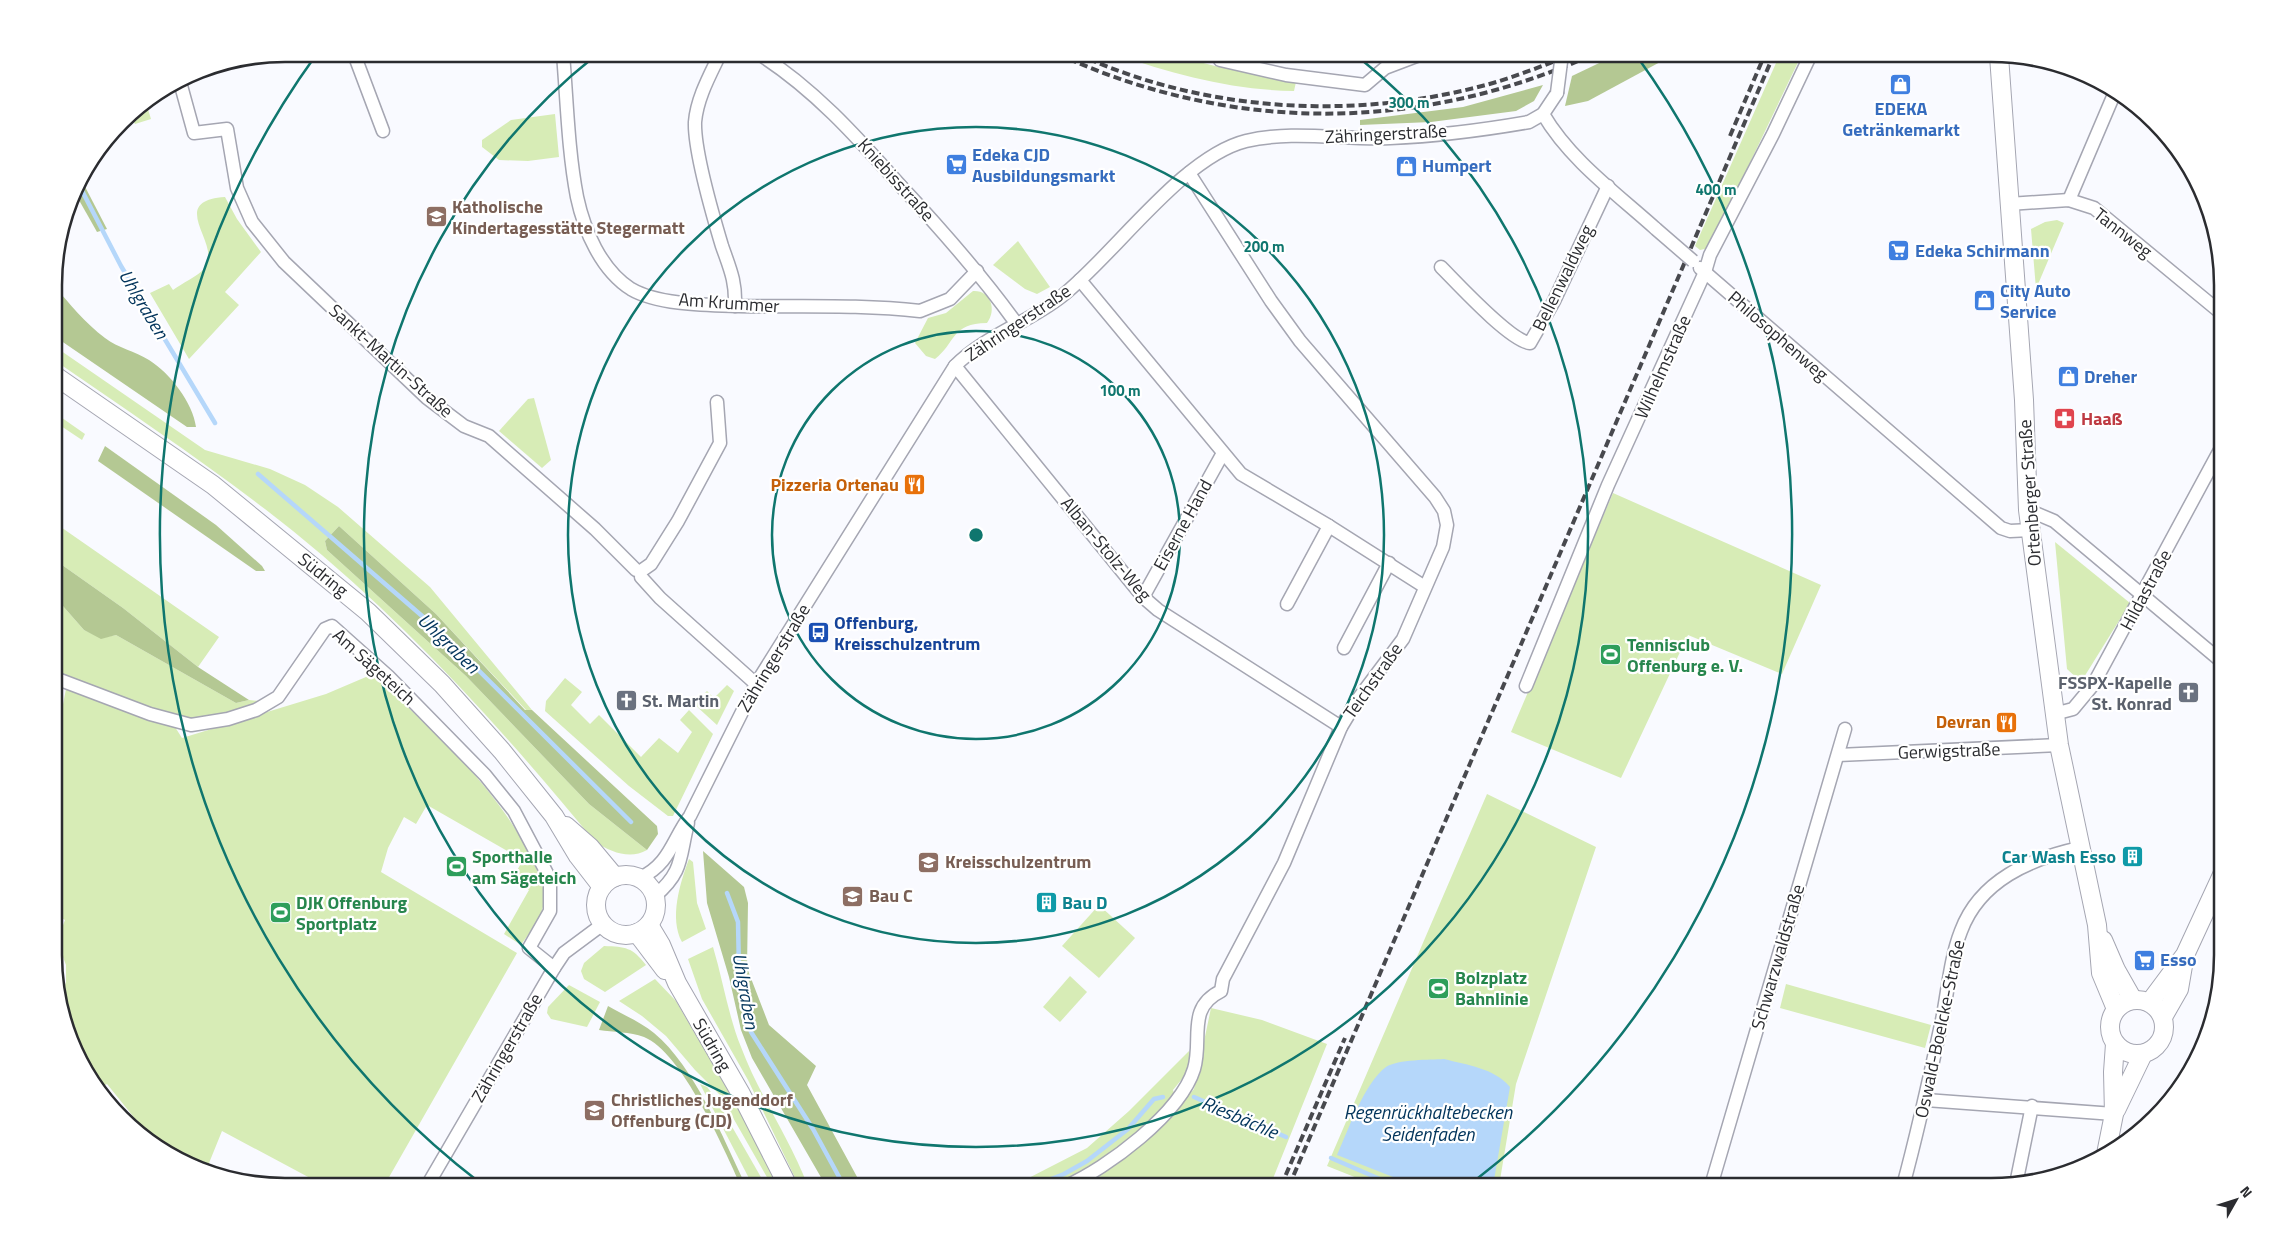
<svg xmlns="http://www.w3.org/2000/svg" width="2276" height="1240" font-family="'Titillium Web',sans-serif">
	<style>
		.green { fill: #d7ecb6 }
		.forest { fill: #b4c893 }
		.water { fill: #b5d7fa }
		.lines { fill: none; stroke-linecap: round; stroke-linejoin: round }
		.stream { stroke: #b5d7fa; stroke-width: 4.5 }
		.street-casing { stroke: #a5a6b2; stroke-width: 15 }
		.secondary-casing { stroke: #a5a6b2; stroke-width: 20 }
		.street { stroke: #fff; stroke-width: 12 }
		.secondary { stroke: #fff; stroke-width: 18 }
		.rail { stroke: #48494e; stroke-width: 4; stroke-dasharray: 8 4; stroke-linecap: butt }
		.street-bridge-casing { stroke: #a5a6b2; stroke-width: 15; stroke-linecap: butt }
		.street-bridge { stroke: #fff; stroke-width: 12 }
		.ring { fill: none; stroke: #0f766e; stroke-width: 2.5 }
		.labels { text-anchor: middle; stroke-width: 4.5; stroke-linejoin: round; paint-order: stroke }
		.shop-label { font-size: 18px; font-weight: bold; fill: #366cbe; stroke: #fff; text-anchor: start }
		.street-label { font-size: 18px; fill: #2b2c30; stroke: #fff }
		.education-label { font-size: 18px; font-weight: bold; fill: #785e54; stroke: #fff; text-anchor: start }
		.health-label { font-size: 18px; font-weight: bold; fill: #be3a42; stroke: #fff; text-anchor: start }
		.food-label { font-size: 18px; font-weight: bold; fill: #c56008; stroke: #fff; text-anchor: end }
		.transit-label { font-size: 18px; font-weight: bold; fill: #164399; stroke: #fff; text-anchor: start }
		.leisure-label { font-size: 18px; font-weight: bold; fill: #27864d; stroke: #fff; text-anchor: start }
		.worship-label { font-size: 18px; font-weight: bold; fill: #5b616d; stroke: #fff; text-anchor: end }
		.culture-label { font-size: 18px; font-weight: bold; fill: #0d838f; stroke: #fff; text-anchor: end }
		.water-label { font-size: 19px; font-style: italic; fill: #02345b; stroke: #fff }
		.rim { fill: none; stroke: #2b2c30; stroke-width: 2.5 }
		.centre { fill: #0f766e; stroke: #fff; stroke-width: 2.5 }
		.ring-label { font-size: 15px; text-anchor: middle; font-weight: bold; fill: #0f766e; stroke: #fff; stroke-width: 4.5; stroke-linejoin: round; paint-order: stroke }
	</style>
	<rect width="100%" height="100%" fill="#f9faff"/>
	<g class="green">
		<path d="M1116,54h53l46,12 81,16 -2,9c-61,-1 -120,-16 -178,-37z"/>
		<polygon points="1780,54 1802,54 1709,248 1700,250 1695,246"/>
		<polygon points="146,103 151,119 135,124 130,115"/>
		<polygon points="555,114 559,157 528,161 499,160 482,147 482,140 511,120"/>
		<path d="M225,197l12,22 24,33 -36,40 14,13 -50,54 -39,-66 19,-9 4,6c9,-7 24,-13 32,-22 18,-23 -40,-67 20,-71z"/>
		<polygon points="2057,220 2064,223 2036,289 2031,229 2045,222"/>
		<polygon points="1018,241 1050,287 1037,294 1025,289 993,265"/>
		<path d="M973,291c18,-1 24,19 14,32 -36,0 -31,20 -52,36l-9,-3 -11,-13 13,-25 18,-5z"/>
		<path d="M54,346l151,104 65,19 35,16 33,22 92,80 102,123h-6l-90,-96 -97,-88 -14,15 2,9 139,126 123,128 58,46c-17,10 -36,2 -52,-8 -92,-112 -189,-220 -302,-311 -76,-61 -158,-115 -239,-171z"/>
		<polygon points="534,398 551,460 542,468 499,431 528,399"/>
		<polygon points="55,413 85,434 82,440 55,422"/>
		<polygon points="1613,493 1821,585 1782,674 1688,635 1621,778 1511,732"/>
		<polygon points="55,523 219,637 198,667 123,608 55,560"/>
		<polygon points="2055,542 2130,603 2081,682 2067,669"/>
		<polygon points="55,597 84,630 101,638 116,635 236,703 249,700 260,701 252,708 222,716 188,719 62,678 55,671"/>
		<path d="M373,674c59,57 125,112 160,188 6,11 11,23 11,36 0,18 -13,32 -23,47l-17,-11 25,-44 -17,-11 11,-19 -96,-55 -11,19 -12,-7 -16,31 -7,24 136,81 -133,233h-59l-103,-55 -15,37 -24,-6 -38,-31 -38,-47 -9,5 -27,-46 -11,-43 6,-18v-17l-9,-24 8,-21 -9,-5 -1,-170 11,-56 109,38 7,11 144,-44z"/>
		<polygon points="565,678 582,692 571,705 590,724 599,715 641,757 659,738 678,753 692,732 680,720 689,710 713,734 673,816 668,816 629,786 545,711 546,701"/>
		<polygon points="727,685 734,691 717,725 694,704 707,691 714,698"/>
		<polygon points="1487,794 1596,847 1516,1084 1499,1186 1377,1186 1327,1166"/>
		<path d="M689,859l4,3 4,41 9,26 -24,13c-13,-24 -2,-59 7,-83z"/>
		<polygon points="1099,905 1135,938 1099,978 1062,946"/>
		<path d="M604,946c22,1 28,1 42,19l-41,27 -21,-13 -3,-8 3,-8z"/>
		<path d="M713,947c10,33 15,68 28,100 18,48 48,90 67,139h-9l-51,-106 -46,-81 -14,-40z"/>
		<polygon points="1070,976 1087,992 1060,1022 1043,1007"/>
		<polygon points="655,979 676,1001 729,1092 780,1186 772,1186 720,1095 695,1070 666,1036 642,1016 619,1001"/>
		<polygon points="1786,984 1931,1025 1925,1048 1780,1008"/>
		<polygon points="569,985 600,1002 587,1027 551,1019 547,1013 548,1007"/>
		<polygon points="1211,1008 1262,1020 1327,1044 1270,1186 1079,1186 1160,1127 1194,1089"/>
		<path d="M1189,1051c2,18 -4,25 -16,39l1,3c-23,30 -84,87 -122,93 -12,2 -26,0 -39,0l74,-38 42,-37z"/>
		<polygon points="700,1084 707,1087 715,1097 766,1186 753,1186"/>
	</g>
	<g class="forest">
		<polygon points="1618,54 1675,54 1588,101 1565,106 1572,76"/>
		<polygon points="1543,85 1534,101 1516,111 1431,122 1360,125 1360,120 1463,107"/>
		<polygon points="81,179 107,229 97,232 75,193"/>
		<path d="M54,286c16,18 31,37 51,52 13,10 30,13 44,22 21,13 44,43 47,67h-9l-133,-91z"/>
		<polygon points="105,446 216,525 262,566 265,571 256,571 98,461"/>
		<polygon points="339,526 436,614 525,710 532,710 657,826 658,834 647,850 589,804 466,676 327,550 325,541"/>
		<polygon points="55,560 123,608 198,667 249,700 236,703 116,635 101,639 84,630 55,597"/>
		<polygon points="703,851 744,887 748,903 747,968 769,1025 816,1066 807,1085 862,1186 826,1186 752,1058 741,1030 729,977 707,903"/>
		<path d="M608,1006c15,9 33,16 46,27 41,34 69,105 92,153h-5c-17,-37 -59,-134 -97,-149 -14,-5 -31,-5 -45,-7z"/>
	</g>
	<path class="water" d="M1444,1059c23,6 50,9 66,28l-17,99h-77l-79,-31c11,-24 27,-72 49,-88 12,-8 44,-7 58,-8z"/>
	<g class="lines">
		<g class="stream">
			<polyline points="78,183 121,266 215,423"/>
			<polyline points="258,474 436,628 631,822"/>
			<polyline points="727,893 738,922 739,970 751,1032 813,1129 844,1186"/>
			<polyline points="1194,1097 1286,1137"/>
			<polyline points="1331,1158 1396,1186"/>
			<polyline points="1033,1186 1064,1174 1087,1161 1128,1129 1154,1099 1163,1097"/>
			<polyline points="1403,1186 1404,1182"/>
		</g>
		<defs>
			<g id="street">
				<polyline points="354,54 383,131"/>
				<path d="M563,54c4,47 5,96 14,143 7,33 24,73 54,92 27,16 77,16 108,17 60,1 121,-2 181,5l30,-12 27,-28"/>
				<path d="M720,54c-10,21 -23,44 -25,68 -1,30 18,94 27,124 8,23 14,35 13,60"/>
				<path d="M759,54c54,34 97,82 139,129 42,45 82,90 118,140"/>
				<polyline points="1220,60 1286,75 1365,85 1385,68 1422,54"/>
				<polyline points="180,82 194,133 227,129 237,188 252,222 284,262 427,398 464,426 489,436 595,529 636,570"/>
				<path d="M1543,114c27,46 73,79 113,115"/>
				<polyline points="2069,200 2115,92"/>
				<polyline points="2009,204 2069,200 2094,208 2220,312"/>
				<path d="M1441,267c16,16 69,74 89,76l24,-42 54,-115"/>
				<polyline points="1700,268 2001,528 2010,531 2031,530"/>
				<polyline points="1080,280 1241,474 1329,526 1425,587"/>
				<polyline points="955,366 1143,597 1158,610 1341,727"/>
				<polyline points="2028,510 2054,521 2221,661"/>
				<polyline points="641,571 651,564 678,521 720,443 717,402"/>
				<polyline points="641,577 660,598 756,684"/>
				<polyline points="1143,597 1223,453"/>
				<polyline points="1287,604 1329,526"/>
				<polyline points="1344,648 1389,563"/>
				<polyline points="55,678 150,714 191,725 228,719 256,710 278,697 325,629 332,626 388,676 485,775 514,811 550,879 550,911 529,948 554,968"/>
				<polyline points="1526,686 1608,485 1705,272 1710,255 1773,134 1811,54"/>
				<polyline points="2054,714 2073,709 2093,685 2221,448"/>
				<polyline points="1838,755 2059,745"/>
				<path d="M640,878c30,-14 32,-38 50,-62l66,-132 199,-318c31,-31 73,-43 107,-70 53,-42 120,-139 184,-155 46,-11 97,-1 144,-3 45,-2 93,-8 139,-16l14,-8 14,-21"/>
				<path d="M655,896c29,-25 24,-38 33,-73"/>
				<polyline points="2208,901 2222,913"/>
				<polyline points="1926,1100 2114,1114"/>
				<polyline points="2016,1184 2032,1106"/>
				<polyline points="427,1186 554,968 564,953 603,924"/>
				<path d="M1066,1186c41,-18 114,-72 128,-117 9,-30 -8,-61 27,-78l2,-12 61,-116 57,-136 17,-28 45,-60 40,-92 4,-22 -3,-14 -9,-14 -135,-156 -29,-40 -82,-128"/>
				<polyline points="1711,1186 1845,729"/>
				<path d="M1903,1186c15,-55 27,-110 39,-166 6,-29 8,-61 19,-89 19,-51 69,-72 118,-83"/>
			</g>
			<g id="secondary">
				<polyline points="1999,56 2024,400 2028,510 2059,745 2097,925 2101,973 2116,1009"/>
				<polyline points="54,375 213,485 368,612 442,684 502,751 554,816 578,856 602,887"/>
				<polyline points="566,826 590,847 615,877"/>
				<circle cx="626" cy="905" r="30"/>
				<polyline points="649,925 661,945 677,983 741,1094 788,1186"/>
				<polyline points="637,933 665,970"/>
				<polyline points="2103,940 2116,970 2133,1000"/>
				<circle cx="2137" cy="1027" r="27"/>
				<polyline points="2150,1002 2185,955 2222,875"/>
				<polyline points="2163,1017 2179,989 2184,960"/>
				<polyline points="2116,1110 2143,1054"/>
				<polyline points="2106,1154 2114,1114 2113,1072 2115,1044"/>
			</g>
		</defs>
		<use href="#street" class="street-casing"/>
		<use href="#secondary" class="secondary-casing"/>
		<use href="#street" class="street"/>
		<use href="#secondary" class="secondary"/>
		<g class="rail">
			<path d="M1058,54c174,80 362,79 536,0"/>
			<path d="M1078,54c127,59 280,67 415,29 27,-8 54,-19 81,-29"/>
			<polyline points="1730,136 1765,54"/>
			<polyline points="1281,1186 1345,1038"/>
			<polyline points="1289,1186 1774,54"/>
		</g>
		<defs>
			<g id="street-bridge">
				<polyline points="1557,93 1562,54"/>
				<polyline points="1656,229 1693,261"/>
			</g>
		</defs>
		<use href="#street-bridge" class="street-bridge-casing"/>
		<use href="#street-bridge" class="street-bridge"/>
	</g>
	<g class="ring">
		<circle cx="976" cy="535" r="204"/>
		<circle cx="976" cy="535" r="408"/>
		<path d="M1357 56A612 612 0 1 1 595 56"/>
		<path d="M479 1182A816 816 0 0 1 316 55M1636 55A816 816 0 0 1 1473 1182"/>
	</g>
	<defs>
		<symbol id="shop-square" viewBox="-11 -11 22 22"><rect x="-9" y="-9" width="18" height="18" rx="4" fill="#3f7fe0" stroke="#fff"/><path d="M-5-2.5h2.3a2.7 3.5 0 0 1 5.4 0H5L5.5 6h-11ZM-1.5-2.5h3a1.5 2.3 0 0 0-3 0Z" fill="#fff"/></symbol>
		<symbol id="supermarket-square" viewBox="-11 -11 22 22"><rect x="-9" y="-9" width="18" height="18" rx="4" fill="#3f7fe0" stroke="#fff"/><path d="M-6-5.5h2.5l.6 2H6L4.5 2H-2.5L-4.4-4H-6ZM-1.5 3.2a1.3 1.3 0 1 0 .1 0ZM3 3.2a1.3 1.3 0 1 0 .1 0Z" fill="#fff"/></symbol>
		<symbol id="school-square" viewBox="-11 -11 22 22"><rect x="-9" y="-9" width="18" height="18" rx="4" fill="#8d6e63" stroke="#fff"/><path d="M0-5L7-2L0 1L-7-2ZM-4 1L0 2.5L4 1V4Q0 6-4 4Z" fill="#fff"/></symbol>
		<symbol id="pharmacy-square" viewBox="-11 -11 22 22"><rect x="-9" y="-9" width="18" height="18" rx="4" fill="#e0444e" stroke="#fff"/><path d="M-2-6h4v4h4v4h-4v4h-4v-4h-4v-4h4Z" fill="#fff"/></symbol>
		<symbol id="restaurant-square" viewBox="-11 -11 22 22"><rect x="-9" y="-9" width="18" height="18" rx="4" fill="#e8710a" stroke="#fff"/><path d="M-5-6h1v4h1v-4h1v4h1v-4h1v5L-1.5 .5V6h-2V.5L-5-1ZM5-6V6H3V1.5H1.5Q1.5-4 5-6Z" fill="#fff"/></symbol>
		<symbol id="bus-square" viewBox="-11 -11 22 22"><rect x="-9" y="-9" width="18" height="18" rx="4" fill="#1a4fb4" stroke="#fff"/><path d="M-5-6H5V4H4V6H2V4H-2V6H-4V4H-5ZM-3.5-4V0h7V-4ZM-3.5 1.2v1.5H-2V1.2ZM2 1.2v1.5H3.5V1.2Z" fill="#fff"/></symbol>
		<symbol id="stadium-square" viewBox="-11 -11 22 22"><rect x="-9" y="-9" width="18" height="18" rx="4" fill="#2e9e5b" stroke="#fff"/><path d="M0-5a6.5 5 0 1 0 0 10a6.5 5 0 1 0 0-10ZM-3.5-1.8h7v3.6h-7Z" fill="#fff"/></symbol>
		<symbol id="church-square" viewBox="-11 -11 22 22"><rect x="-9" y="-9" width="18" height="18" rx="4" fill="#6b7280" stroke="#fff"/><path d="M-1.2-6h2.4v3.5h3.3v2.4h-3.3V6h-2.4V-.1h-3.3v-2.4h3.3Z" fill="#fff"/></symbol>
		<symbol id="building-square" viewBox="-11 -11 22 22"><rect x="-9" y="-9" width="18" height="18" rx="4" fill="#0f9aa8" stroke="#fff"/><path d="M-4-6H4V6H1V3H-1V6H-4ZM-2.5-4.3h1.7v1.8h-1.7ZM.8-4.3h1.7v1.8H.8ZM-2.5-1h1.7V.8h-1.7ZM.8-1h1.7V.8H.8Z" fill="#fff"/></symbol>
		<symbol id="university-square" viewBox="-11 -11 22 22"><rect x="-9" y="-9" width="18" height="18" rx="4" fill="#8d6e63" stroke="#fff"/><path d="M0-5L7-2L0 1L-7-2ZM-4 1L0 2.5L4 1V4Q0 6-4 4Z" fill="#fff"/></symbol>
	</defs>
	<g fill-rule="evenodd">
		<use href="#shop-square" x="1888" y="72" width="25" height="25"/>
		<use href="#supermarket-square" x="944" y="152" width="25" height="25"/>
		<use href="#shop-square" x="1394" y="154" width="25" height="25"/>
		<use href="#school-square" x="424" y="204" width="25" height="25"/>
		<use href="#supermarket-square" x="1886" y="238" width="25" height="25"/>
		<use href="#shop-square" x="1972" y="288" width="25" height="25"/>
		<use href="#shop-square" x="2056" y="364" width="25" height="25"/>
		<use href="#pharmacy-square" x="2052" y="406" width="25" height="25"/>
		<use href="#restaurant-square" x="902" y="472" width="25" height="25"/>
		<use href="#bus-square" x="806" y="620" width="25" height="25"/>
		<use href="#stadium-square" x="1598" y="642" width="25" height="25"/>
		<use href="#church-square" x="2176" y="680" width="25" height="25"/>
		<use href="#church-square" x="614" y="688" width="25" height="25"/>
		<use href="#restaurant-square" x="1994" y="710" width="25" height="25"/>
		<use href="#building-square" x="2120" y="844" width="25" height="25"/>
		<use href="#school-square" x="916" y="850" width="25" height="25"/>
		<use href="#stadium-square" x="444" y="854" width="25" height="25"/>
		<use href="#school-square" x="840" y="884" width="25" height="25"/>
		<use href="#building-square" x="1034" y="890" width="25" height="25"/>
		<use href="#stadium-square" x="268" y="900" width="25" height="25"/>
		<use href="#supermarket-square" x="2132" y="948" width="25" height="25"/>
		<use href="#stadium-square" x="1426" y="976" width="25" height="25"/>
		<use href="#university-square" x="582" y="1098" width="25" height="25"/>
	</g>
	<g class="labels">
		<g class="shop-label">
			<text x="1901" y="115" text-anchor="middle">EDEKA<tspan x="1901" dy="21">Getränkemarkt</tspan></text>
			<text x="972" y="161">Edeka CJD<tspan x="972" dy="21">Ausbildungsmarkt</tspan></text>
			<text x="1422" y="172">Humpert</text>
			<text x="1915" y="257">Edeka Schirmann</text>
			<text x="2000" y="297">City Auto<tspan x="2000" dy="21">Service</tspan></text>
			<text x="2084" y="383">Dreher</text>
			<text x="2160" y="966">Esso</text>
		</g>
		<g class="street-label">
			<text transform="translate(1386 134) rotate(-3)" y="6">Zähringerstraße</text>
			<text transform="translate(896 180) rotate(48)" y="6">Kniebisstraße</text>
			<text transform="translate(2123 233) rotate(38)" y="6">Tannweg</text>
			<text transform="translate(1563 278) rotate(-64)" y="6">Bellenwaldweg</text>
			<text transform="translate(729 303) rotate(4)" y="6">Am Krummer</text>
			<text transform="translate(1018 323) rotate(-34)" y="6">Zähringerstraße</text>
			<text transform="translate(1778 336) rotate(41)" y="6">Philosophenweg</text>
			<text transform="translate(391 361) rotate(42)" y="6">Sankt-Martin-Straße</text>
			<text transform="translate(1663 367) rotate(-66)" y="6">Wilhelmstraße</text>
			<text transform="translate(2030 493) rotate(-94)" y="6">Ortenberger Straße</text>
			<text transform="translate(1183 525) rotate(-61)" y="6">Eiserne Hand</text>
			<text transform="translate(1106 549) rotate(50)" y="6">Alban-Stolz-Weg</text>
			<text transform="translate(323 575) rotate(39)" y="6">Südring</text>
			<text transform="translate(2146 590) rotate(-62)" y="6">Hildastraße</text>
			<text transform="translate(774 658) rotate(-59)" y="6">Zähringerstraße</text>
			<text transform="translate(374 667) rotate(42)" y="6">Am Sägeteich</text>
			<text transform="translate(1373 681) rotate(-55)" y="6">Teichstraße</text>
			<text transform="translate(1949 751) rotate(-2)" y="6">Gerwigstraße</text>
			<text transform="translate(1778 957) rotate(-74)" y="6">Schwarzwaldstraße</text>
			<text transform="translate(1940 1029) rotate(-78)" y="6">Oswald-Boelcke-Straße</text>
			<text transform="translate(712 1045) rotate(60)" y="6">Südring</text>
			<text transform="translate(507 1048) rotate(-60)" y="6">Zähringerstraße</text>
		</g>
		<g class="education-label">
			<text x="452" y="213">Katholische<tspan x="452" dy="21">Kindertagesstätte Stegermatt</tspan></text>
			<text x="945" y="868">Kreisschulzentrum</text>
			<text x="869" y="902">Bau C</text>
			<text x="611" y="1106">Christliches Jugenddorf<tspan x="611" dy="21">Offenburg (CJD)</tspan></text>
		</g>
		<g class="health-label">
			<text x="2081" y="425">Haaß</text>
		</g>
		<g class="food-label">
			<text x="899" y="491">Pizzeria Ortenau</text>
			<text x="1991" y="728">Devran</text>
		</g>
		<g class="transit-label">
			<text x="834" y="629">Offenburg,<tspan x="834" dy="21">Kreisschulzentrum</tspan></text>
		</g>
		<g class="leisure-label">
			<text x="1627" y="651">Tennisclub<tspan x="1627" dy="21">Offenburg e. V.</tspan></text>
			<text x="472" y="863">Sporthalle<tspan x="472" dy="21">am Sägeteich</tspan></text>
			<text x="296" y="909">DJK Offenburg<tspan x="296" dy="21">Sportplatz</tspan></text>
			<text x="1455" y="984">Bolzplatz<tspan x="1455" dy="21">Bahnlinie</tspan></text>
		</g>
		<g class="worship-label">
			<text x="2172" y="689">FSSPX-Kapelle<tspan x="2172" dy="21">St. Konrad</tspan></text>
			<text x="642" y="707" text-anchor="start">St. Martin</text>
		</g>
		<g class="culture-label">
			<text x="2116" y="863">Car Wash Esso</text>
			<text x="1062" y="909" text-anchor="start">Bau D</text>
		</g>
		<g class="water-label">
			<text transform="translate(144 304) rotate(59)" y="7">Uhlgraben</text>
			<text transform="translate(449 643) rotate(44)" y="7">Uhlgraben</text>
			<text transform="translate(746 991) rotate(80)" y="7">Uhlgraben</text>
			<text x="1428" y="1119">Regenrückhaltebecken<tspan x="1428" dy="22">Seidenfaden</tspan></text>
			<text transform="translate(1240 1117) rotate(23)" y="7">Riesbächle</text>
		</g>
	</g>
	<path d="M0 0H2276V1240H0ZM285 62H1991A223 223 0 0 1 2214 285V955A223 223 0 0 1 1991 1178H285A223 223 0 0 1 62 955V285A223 223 0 0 1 285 62Z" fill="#fff" fill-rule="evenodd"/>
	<path class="rim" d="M285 62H1991A223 223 0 0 1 2214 285V955A223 223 0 0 1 1991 1178H285A223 223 0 0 1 62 955V285A223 223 0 0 1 285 62Z"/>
	<circle cx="976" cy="535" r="8" class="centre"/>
	<g class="ring-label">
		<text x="1409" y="108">300 m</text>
		<text x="1716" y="195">400 m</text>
		<text x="1264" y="252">200 m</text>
		<text x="1120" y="396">100 m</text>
	</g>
	<g transform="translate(2236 1200) rotate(51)" stroke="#ffffff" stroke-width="4" paint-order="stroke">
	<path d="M0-4L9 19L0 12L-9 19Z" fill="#2b2c30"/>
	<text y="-8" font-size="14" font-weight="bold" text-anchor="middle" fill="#2b2c30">N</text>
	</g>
</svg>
